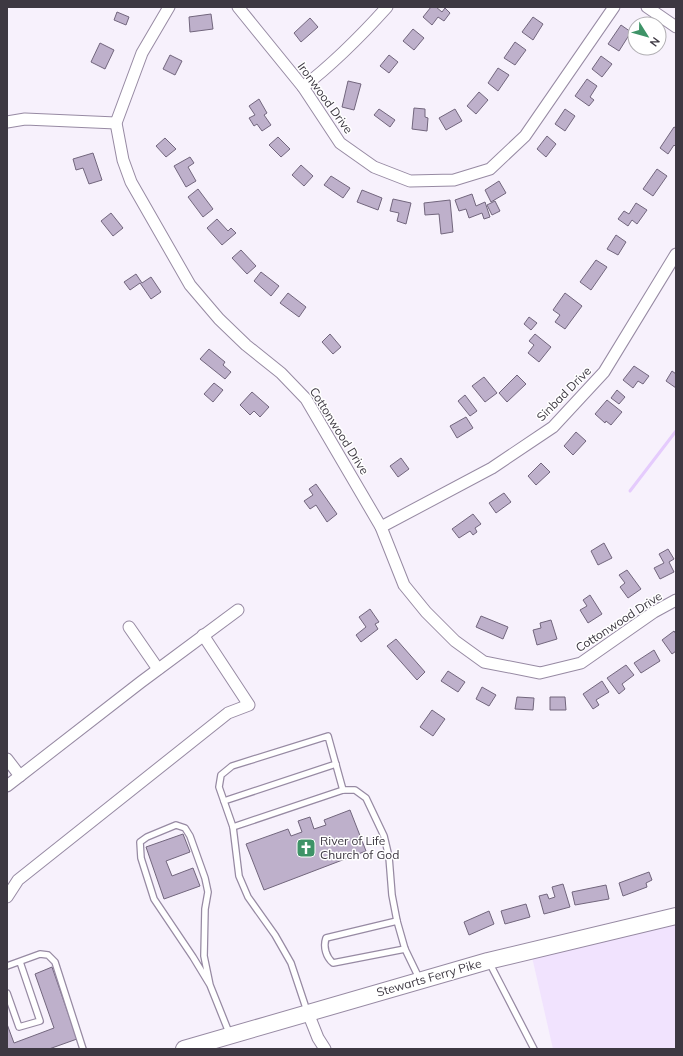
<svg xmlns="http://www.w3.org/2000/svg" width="683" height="1056" font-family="Mulish,sans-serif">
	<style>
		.built { fill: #f1e3fe }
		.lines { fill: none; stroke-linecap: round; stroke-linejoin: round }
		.stream { stroke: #e5cbfd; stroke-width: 3 }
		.building { fill: #beb0cb; stroke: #72667d }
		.lane-casing { stroke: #978aa3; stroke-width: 8 }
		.street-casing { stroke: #978aa3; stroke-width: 13 }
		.secondary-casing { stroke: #978aa3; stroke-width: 18 }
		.lane { stroke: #fff; stroke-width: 5.5 }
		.street { stroke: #fff; stroke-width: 11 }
		.secondary { stroke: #fff; stroke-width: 16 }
		.labels { text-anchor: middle; stroke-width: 3; stroke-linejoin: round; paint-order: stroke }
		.street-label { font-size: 12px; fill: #3d3842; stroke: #fff }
		.poi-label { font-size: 12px; fill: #3d3842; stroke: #fff; text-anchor: start }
	</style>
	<rect width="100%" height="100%" fill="#f7f1fc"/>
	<polygon class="built" points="676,925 676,1049 553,1049 532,957"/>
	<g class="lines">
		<polyline class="stream" points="630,491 676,431"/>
	</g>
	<g class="building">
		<polygon points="431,7 436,7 442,12 445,8 450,13 444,21 438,17 432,25 423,17"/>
		<polygon points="117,12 129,17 126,25 114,20"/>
		<polygon points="211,14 213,29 190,32 189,17"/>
		<polygon points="533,17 543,24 533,40 522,32"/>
		<polygon points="310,18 318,27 301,42 294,33"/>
		<polygon points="621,25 631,32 619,51 608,44"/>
		<polygon points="413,29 424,38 414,50 403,41"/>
		<polygon points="515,42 526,50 515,65 504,58"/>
		<polygon points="100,43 114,50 105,69 91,62"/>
		<polygon points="170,55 182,61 175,75 163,69"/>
		<polygon points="389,55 398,62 389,73 380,66"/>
		<polygon points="601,56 612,64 602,77 592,69"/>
		<polygon points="498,68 509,75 498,91 488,83"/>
		<polygon points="587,79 597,86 590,97 594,100 589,106 575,96"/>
		<polygon points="348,81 361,84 354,110 342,107"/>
		<polygon points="479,92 488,100 476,114 467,106"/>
		<polygon points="259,99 267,113 264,115 271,125 262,131 257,124 254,126 249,118 255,115 249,106"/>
		<polygon points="414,108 425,109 425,117 428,118 427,131 412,129"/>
		<polygon points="379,109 395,120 390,127 374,115"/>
		<polygon points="455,109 462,121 446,130 439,118"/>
		<polygon points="565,109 575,116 565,131 555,124"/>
		<polygon points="674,127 676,128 676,147 674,145 668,154 660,148"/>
		<polygon points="547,136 556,144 546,157 537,149"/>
		<polygon points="278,137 290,149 281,157 269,145"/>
		<polygon points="165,138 176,149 166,157 156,146"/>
		<polygon points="93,153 102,180 89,184 83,168 76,170 73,159"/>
		<polygon points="190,157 194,163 188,167 196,181 186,187 174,166"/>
		<polygon points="301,165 313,176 304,186 292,175"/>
		<polygon points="657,169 667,176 653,196 643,189"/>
		<polygon points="331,176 350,188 343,198 324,185"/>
		<polygon points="499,181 506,193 491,202 485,190"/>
		<polygon points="198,189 213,209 203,217 188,197"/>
		<polygon points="362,190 382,198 378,210 357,202"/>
		<polygon points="472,194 476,206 485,202 490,217 484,219 482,213 469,218 466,209 459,211 455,200"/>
		<polygon points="393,199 411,203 406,224 397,221 399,213 390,211"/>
		<polygon points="450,200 453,232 441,234 439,214 425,215 424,203"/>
		<polygon points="495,201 500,211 492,215 487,205"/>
		<polygon points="636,203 647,210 637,224 632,220 628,226 618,219 624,211 629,214"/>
		<polygon points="111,213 123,228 113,236 101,221"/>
		<polygon points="217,219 228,231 231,228 236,233 222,245 207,228"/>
		<polygon points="616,235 626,242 618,255 607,249"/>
		<polygon points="241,250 256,266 247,274 232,258"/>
		<polygon points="596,260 607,267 591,290 580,282"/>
		<polygon points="261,272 279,286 271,296 254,281"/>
		<polygon points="136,274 142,283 151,277 161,292 151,299 140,283 130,290 124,282"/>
		<polygon points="288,293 306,307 299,317 280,303"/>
		<polygon points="565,293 582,306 565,329 555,322 560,315 553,310"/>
		<polygon points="529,317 537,323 531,330 524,324"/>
		<polygon points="330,334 341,347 333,354 322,342"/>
		<polygon points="535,334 551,347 539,362 528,353 534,345 529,341"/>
		<polygon points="209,349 225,362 223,365 231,372 225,379 200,359"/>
		<polygon points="634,366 649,376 643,384 638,381 633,388 623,380"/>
		<polygon points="672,371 676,374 676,388 666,381"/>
		<polygon points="517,375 526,384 507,402 499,393"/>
		<polygon points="484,377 497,393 485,402 472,386"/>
		<polygon points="214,383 223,390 213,402 204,394"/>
		<polygon points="617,390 625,397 619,404 611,398"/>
		<polygon points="252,392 269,407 260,417 254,411 250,415 240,405"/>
		<polygon points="465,395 477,411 470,416 458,401"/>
		<polygon points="607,400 622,412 611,425 606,421 605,423 595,414"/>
		<polygon points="466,417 473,428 457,438 450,426"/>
		<polygon points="576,432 586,441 573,455 564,446"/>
		<polygon points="401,458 409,469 398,477 390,466"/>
		<polygon points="541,463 550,472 536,485 528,476"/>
		<polygon points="316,484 337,514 327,522 316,505 310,509 304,501 313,495 309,489"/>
		<polygon points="504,493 511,502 496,513 489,503"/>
		<polygon points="473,514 481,524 475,528 477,532 473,535 470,531 459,538 452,529"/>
		<polygon points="604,543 612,558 598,565 591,551"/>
		<polygon points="668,549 674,559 669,562 674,572 660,579 654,568 664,563 659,554"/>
		<polygon points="627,570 641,589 628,598 620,587 625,583 619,575"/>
		<polygon points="590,595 602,614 588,623 580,610 587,606 583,600"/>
		<polygon points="370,609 379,622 375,624 378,629 361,642 356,635 366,627 359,617"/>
		<polygon points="481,616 508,627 503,639 476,627"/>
		<polygon points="551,620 557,639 537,645 533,630 541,628 540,623"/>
		<polygon points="674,631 676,634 676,651 672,654 662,640"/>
		<polygon points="396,639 425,672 417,680 387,646"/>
		<polygon points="654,650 660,661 641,673 634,663"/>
		<polygon points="626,665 634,675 622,684 625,689 619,694 607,678"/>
		<polygon points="448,671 465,682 458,692 441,681"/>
		<polygon points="602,681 609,692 596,700 599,705 593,709 583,694"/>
		<polygon points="482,687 496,695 489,706 476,699"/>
		<polygon points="517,697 534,698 533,710 515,709"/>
		<polygon points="550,697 565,697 566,710 550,710"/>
		<polygon points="432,710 445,719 433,736 420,727"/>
		<polygon points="350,810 366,851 264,890 246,844 288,829 291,836 302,832 298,821 310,817 314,829 326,825 324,820"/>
		<polygon points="183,834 190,852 166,861 172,876 193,868 200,886 164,899 146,847"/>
		<polygon points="649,872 652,880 646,883 647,887 623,896 619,883"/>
		<polygon points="563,884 570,907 544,914 539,896 547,894 549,899 555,897 552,887"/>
		<polygon points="606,885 609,899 575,905 572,892"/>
		<polygon points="526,904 530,917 505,924 501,911"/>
		<polygon points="489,911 494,924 469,935 464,922"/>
		<polygon points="52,967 77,1039 49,1049 7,1049 7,1024 14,1043 54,1028 35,974"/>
	</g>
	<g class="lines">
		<defs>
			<g id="lane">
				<polyline points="224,801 336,764"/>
				<polyline points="233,827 343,790 355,790 366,798 384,836 389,857 392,895 397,921 405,949 419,978"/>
				<path d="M397,921l-71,17c-3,9 0,19 7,25l72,-14"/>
				<polyline points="489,962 534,1049"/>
				<polyline points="7,966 40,954 48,955 55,962 83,1049"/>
				<polyline points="210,985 193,957 154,899 141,858 140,842 147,837 176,825 185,828 190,836 205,878 208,892 205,909 204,956 210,985 230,1035"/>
				<polyline points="7,993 19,1027 40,1021 20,962"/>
				<polyline points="307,1011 291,963 275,935 248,897 239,876 233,827 219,787 221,775 232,766 328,736 343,790"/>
			</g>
			<g id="street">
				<polyline points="169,7 142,53 116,123 123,160 131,182 190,285 219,319 246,345 281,373 306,399 381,527 404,585 426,612 455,641 484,662 540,673 581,663 654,612 676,600"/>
				<polyline points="238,7 303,87 340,143 374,167 410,181 454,180 490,169 525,136 614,7"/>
				<polyline points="647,7 676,27"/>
				<path d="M303,87c31,-24 57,-50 84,-80"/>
				<polyline points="7,122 25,119 116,123"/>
				<polyline points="381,527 492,468 553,427 604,372 676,254"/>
				<polyline points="129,627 158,669"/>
				<polyline points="7,759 20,776"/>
				<polyline points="7,786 141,682 238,610"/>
				<polyline points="7,897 18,880 228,713 249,705 203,635"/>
				<polyline points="308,1013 318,1038 325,1049"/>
			</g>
			<polyline id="secondary" points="184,1049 488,961 676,916"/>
		</defs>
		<use href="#lane" class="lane-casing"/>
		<use href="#street" class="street-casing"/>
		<use href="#secondary" class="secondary-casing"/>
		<use href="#lane" class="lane"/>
		<use href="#street" class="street"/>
		<use href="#secondary" class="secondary"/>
	</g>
	<defs>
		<symbol id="church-square" viewBox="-11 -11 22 22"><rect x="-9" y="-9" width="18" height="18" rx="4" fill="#3e9367" stroke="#fff"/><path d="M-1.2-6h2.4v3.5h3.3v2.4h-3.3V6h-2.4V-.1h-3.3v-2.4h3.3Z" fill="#fff"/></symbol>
	</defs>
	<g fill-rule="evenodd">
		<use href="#church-square" x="295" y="837" width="22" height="22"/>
	</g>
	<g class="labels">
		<g class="street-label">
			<text transform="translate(325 98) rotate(54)" y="4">Ironwood Drive</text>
			<text transform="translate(564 394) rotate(-45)" y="4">Sinbad Drive</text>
			<text transform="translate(339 431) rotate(58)" y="4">Cottonwood Drive</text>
			<text transform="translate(619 622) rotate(-33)" y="4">Cottonwood Drive</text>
			<text transform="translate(429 978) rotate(-16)" y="4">Stewarts Ferry Pike</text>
		</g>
		<g class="poi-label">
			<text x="320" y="845">River of Life<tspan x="320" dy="14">Church of God</tspan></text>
		</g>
	</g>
	<rect width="683" height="1056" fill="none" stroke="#3d3842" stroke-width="16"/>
	<g transform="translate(647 36) rotate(127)"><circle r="19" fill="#ffffff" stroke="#b1afb3"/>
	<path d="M0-3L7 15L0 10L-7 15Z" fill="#3e9367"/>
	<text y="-6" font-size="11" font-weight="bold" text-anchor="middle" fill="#3d3842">N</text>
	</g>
</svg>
